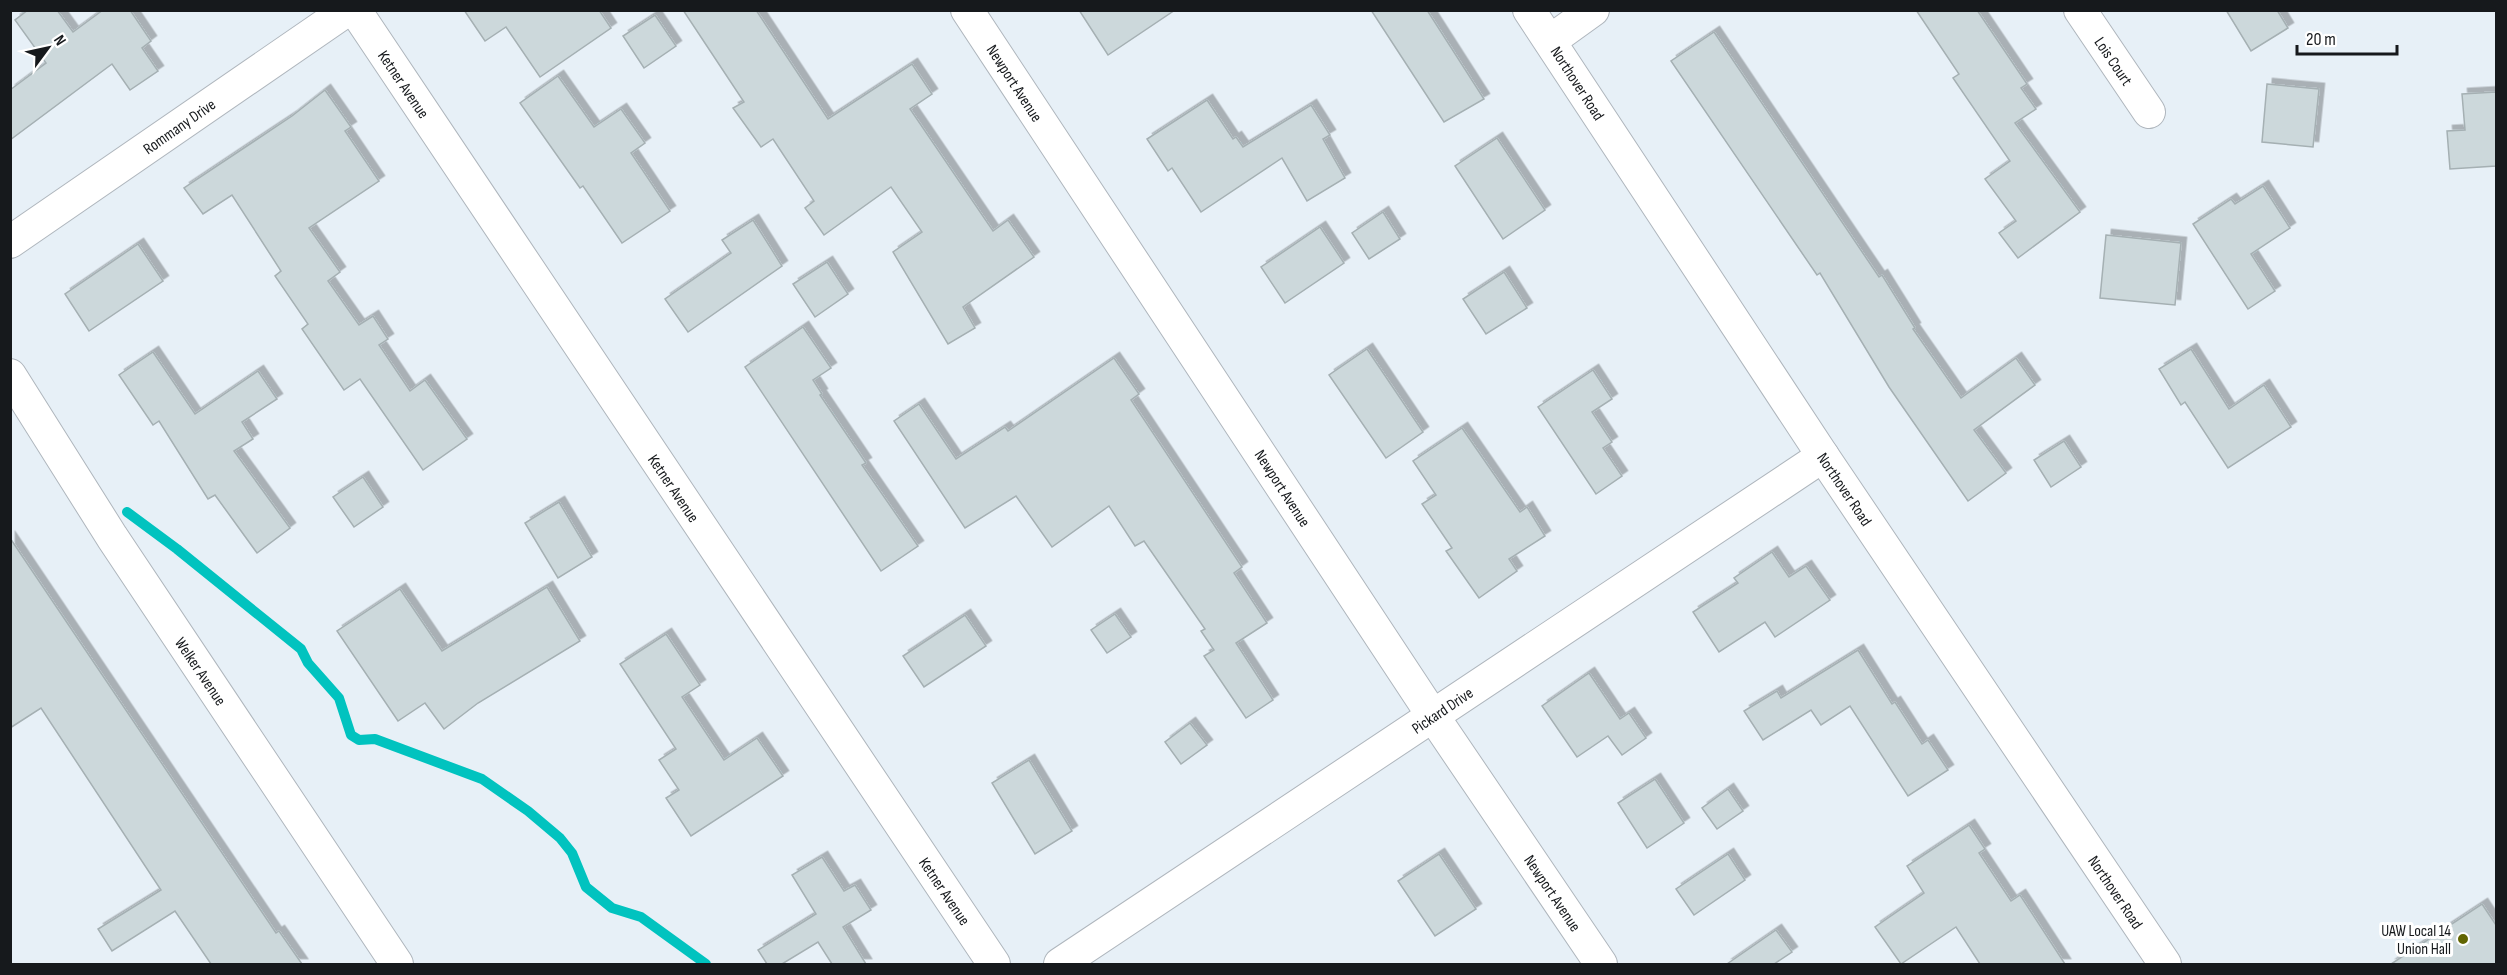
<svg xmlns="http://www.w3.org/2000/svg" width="2507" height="975" font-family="'Sofia Sans Condensed',sans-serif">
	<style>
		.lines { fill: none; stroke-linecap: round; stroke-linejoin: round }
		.stream { stroke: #01c3bf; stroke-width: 10 }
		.building { fill: #ccd8db; stroke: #a5b0b3; stroke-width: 1.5; filter: url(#shadow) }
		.minor-casing { stroke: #afb6bd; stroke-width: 34 }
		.minor { stroke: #fff; stroke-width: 32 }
		.poi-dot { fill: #616501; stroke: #fff; stroke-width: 2 }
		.labels { text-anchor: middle; stroke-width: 6; stroke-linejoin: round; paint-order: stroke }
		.street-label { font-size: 16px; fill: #16191c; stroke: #fff }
		.poi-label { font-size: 16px; fill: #16191c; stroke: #fff; text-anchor: end }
	</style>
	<defs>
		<filter id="shadow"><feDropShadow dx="5.5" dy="-5.5" stdDeviation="0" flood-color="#0004"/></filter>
	</defs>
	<rect width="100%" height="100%" fill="#e7f0f7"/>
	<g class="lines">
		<polyline class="stream" points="127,512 177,549 301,649 308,663 339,698 351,735 359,740 375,739 482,779 528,811 560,838 572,853 586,887 612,908 641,917 706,964"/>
	</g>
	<g class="building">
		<polygon points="28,10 57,10 73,32 103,10 130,10 151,41 142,48 158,71 130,90 112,64 10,140 10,90 46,63 15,20"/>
		<polygon points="464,10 599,10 611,28 540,77 506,27 485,41"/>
		<polygon points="683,10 756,10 828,119 912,64 932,94 910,109 993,231 1008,220 1034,257 963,307 975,328 948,344 893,252 922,232 891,187 824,235 805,208 814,201 773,139 761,147 733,108 744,102"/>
		<polygon points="1079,10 1175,10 1108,55"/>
		<polygon points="1371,10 1427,10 1484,99 1444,122"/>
		<polygon points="1916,10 1977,10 2027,84 2021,88 2036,109 2015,123 2080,212 2018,258 1999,233 2016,221 1985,179 2010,161 1953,78 1959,74"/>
		<polygon points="2226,10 2277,10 2288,28 2251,51"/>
		<polygon points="655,15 676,46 644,68 623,36"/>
		<polygon points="1714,32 1879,277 1882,275 1915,328 1913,329 1961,398 2016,358 2035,385 1974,430 2006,473 1968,501 1889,387 1820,273 1817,275 1671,61"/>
		<polygon points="558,76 594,127 621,109 645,143 631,153 670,211 622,243 583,186 580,188 520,103"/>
		<polygon points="2267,84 2319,89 2313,147 2262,142"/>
		<polygon points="325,90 351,127 345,131 379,181 309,228 340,272 328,281 359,325 373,316 388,339 379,345 410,391 425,380 467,439 423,470 360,379 344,390 302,329 308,324 275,276 281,271 232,195 203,214 184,188 292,116"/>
		<polygon points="2496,92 2496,166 2450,169 2447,131 2465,130 2462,94"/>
		<polygon points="1207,100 1233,139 1236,137 1243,147 1311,105 1330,135 1323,139 1345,178 1307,201 1282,158 1201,212 1172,168 1168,171 1147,139"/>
		<polygon points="1497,138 1545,210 1503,239 1455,166"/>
		<polygon points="2263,186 2290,228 2251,254 2275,291 2248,309 2193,224 2231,199 2235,204"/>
		<polygon points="1383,212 1400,239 1369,259 1352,233"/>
		<polygon points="753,220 782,266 688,332 665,299 731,253 722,240"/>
		<polygon points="1320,227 1344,263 1285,303 1261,267"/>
		<polygon points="2106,235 2181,243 2175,305 2100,298"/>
		<polygon points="138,244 163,281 89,331 65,294"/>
		<polygon points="827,262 848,294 815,317 793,284"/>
		<polygon points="1504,272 1527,308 1486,334 1463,299"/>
		<polygon points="803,327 831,368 813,380 822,394 820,395 866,463 862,465 918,546 881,571 745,367"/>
		<polygon points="1367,349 1423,432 1386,458 1329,375"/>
		<polygon points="2191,349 2229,409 2264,385 2291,427 2228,468 2185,402 2181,405 2159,369"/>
		<polygon points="153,352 195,414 258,371 277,399 242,422 253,439 234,451 290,528 257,553 215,495 208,499 159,421 153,425 119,375"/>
		<polygon points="1114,358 1139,394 1131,400 1242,567 1234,573 1267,623 1236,643 1273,700 1246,718 1204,656 1214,650 1201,631 1205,629 1144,541 1135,546 1109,506 1052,547 1016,496 965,528 894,421 919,404 956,459 1005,427 1008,431"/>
		<polygon points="1593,370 1612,399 1592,412 1612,442 1603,448 1622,476 1596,494 1538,407"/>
		<polygon points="1462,428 1520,512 1527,507 1545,536 1509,559 1517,571 1479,598 1446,551 1452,548 1422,504 1436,495 1413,461"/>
		<polygon points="2064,441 2081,467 2051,487 2034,460"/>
		<polygon points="363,477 383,507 354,527 333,497"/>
		<polygon points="559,502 592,557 558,578 525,523"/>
		<polygon points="10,538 276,933 279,931 302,964 211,964 175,911 112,951 98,929 161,890 41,708 10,728"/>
		<polygon points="1772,552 1789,577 1806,566 1830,600 1775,637 1765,622 1719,652 1693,612 1738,583 1734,578"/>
		<polygon points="547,587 580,641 478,703 444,729 425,703 398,721 337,631 400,589 442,651"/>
		<polygon points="1115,614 1131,637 1107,653 1091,630"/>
		<polygon points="965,615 986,646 924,687 903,656"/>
		<polygon points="666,634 700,685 682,697 724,760 757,738 783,776 691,836 666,798 679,790 659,760 676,749 620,664"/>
		<polygon points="1858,650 1892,704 1895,702 1922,744 1928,740 1948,770 1908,796 1850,706 1821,725 1811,710 1763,740 1744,711 1777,691 1781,698"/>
		<polygon points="1589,673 1620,719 1629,713 1646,738 1622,755 1608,736 1577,757 1542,706"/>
		<polygon points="1190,723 1207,745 1181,764 1165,742"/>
		<polygon points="1029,760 1072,831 1035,854 992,783"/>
		<polygon points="1655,779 1684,823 1647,848 1618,803"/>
		<polygon points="1728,789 1743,811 1717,829 1702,808"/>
		<polygon points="1969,825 1985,849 1979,853 2011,901 2020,895 2065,964 1980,964 1956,927 1901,964 1875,927 1924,893 1907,866"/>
		<polygon points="1439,854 1476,909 1435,936 1398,881"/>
		<polygon points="1728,854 1745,880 1694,915 1676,889"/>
		<polygon points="822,857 844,891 855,885 871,910 843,927 866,964 832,964 818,942 782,964 767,964 758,950 816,914 792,875"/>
		<polygon points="2482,904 2496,925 2496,964 2391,964"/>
		<polygon points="1776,930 1792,952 1774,964 1727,964"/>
	</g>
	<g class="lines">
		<defs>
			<g id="minor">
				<polyline points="355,10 994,964"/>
				<polyline points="967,10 1433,716 1601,964"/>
				<polyline points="1529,10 1823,456 2165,964"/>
				<polyline points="2080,10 2149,112"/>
				<polyline points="1550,41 1593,10"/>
				<polyline points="10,242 347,10"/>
				<polyline points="10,375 112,537 397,964"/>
				<polyline points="1060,964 1823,456"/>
			</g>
		</defs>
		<use href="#minor" class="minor-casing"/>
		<use href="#minor" class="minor"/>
	</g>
	<circle class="poi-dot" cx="2463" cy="939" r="6"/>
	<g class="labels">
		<g class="street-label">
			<text transform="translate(2114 61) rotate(56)" y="6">Lois Court</text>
			<text transform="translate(1015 83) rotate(57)" y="6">Newport Avenue</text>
			<text transform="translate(1578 83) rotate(57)" y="6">Northover Road</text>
			<text transform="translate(404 84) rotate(56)" y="6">Ketner Avenue</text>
			<text transform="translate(179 126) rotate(-35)" y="6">Rommany Drive</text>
			<text transform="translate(674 488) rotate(56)" y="6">Ketner Avenue</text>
			<text transform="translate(1283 488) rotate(57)" y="6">Newport Avenue</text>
			<text transform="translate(1845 489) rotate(56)" y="6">Northover Road</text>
			<text transform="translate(201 671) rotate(56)" y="6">Welker Avenue</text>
			<text transform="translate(1442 710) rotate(-34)" y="6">Pickard Drive</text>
			<text transform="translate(945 891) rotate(56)" y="6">Ketner Avenue</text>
			<text transform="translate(2116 892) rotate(56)" y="6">Northover Road</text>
			<text transform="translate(1553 893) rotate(56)" y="6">Newport Avenue</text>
		</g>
		<g class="poi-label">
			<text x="2451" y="936">UAW Local 14<tspan x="2451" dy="18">Union Hall</tspan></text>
		</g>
	</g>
	<rect width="2507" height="975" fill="none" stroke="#16191c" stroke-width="24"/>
	<g transform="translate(48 48) rotate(57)" stroke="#ffffff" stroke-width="4.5" paint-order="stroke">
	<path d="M0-4.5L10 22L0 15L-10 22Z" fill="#16191c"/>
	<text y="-9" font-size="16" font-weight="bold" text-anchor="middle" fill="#16191c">N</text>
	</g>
	<path d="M2297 45v9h100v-9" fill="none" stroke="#16191c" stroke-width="3"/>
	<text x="2306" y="45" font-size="18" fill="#16191c" stroke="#ffffff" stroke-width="4.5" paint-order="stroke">20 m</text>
</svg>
